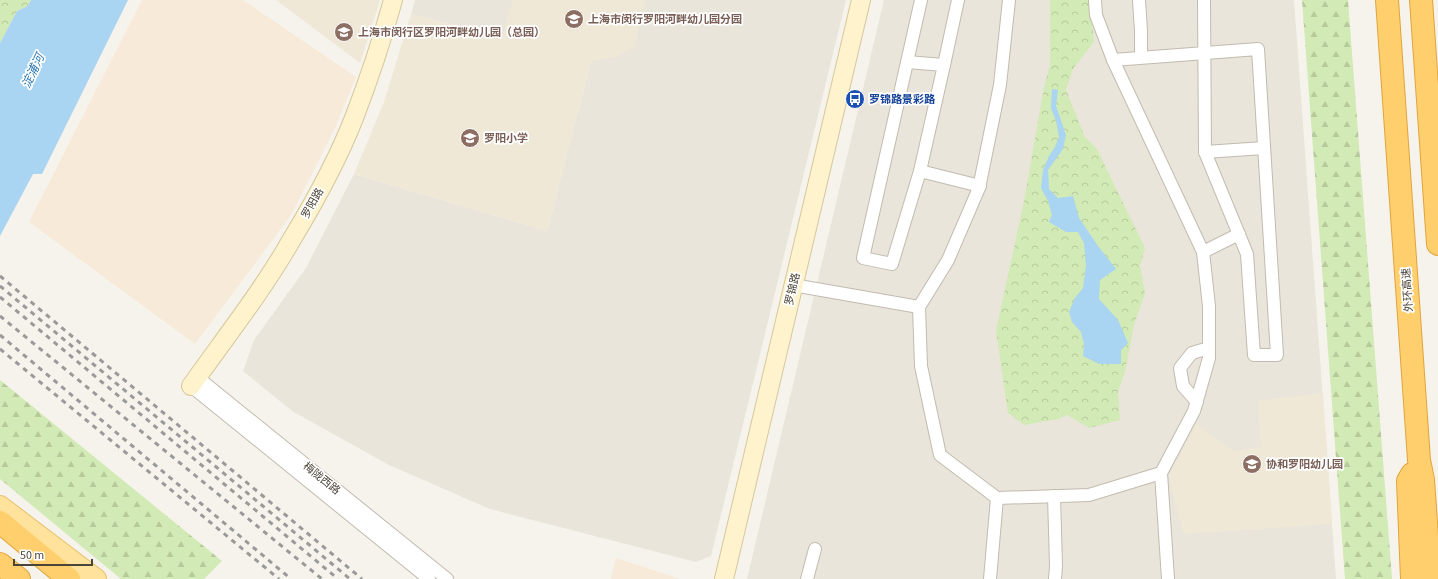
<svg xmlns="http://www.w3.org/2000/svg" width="1438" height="579" font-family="'Source Sans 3','Noto Sans SC',sans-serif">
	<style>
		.residential { fill: #eae5da }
		.commercial { fill: #f7ead8 }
		.education { fill: #efe8d6 }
		.forest { fill: url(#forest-firs) }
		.park { fill: url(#park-crowns) }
		.water { fill: #a9d4f2 }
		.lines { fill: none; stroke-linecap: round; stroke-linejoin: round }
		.street-casing { stroke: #c2bbae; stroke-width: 14 }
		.secondary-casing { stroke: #d6c79b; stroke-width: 20 }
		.primary-casing { stroke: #e6c16a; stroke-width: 22 }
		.highway-casing { stroke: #e0a43c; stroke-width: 24 }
		.street { stroke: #fff; stroke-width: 12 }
		.secondary { stroke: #fff3cd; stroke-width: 18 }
		.primary { stroke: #ffe39c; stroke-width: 20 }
		.highway { stroke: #ffcf6e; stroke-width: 22 }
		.rail { stroke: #9a9a9a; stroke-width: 3; stroke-dasharray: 5 5; stroke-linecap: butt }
		.labels { text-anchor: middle; stroke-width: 3.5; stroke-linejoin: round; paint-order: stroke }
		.education-label { font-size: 11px; font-weight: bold; fill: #785e54; stroke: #fff; text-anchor: start }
		.transit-label { font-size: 11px; font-weight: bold; fill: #164399; stroke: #fff; text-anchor: start }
		.street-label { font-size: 11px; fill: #4b4439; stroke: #fff }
		.water-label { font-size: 12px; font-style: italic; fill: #2e7ab2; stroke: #fff }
	</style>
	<defs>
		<pattern id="forest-firs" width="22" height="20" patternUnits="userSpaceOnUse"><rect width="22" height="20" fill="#d2eab5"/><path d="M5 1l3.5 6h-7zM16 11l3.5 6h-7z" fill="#b6ca9c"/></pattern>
		<pattern id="park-crowns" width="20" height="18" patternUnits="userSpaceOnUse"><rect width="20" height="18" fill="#d2eab5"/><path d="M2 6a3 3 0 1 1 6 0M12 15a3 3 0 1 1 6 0" fill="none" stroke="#b6ca9c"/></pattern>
	</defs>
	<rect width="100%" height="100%" fill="#f6f3ec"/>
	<g class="residential">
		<polygon points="415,0 846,0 711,556 696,562 490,509 389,465 292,411 243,371 254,340 306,268 354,174 547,231 591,61 411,14"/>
		<polygon points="884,0 1294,0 1336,579 747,579"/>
	</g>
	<g class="commercial">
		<polygon points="142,0 243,0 356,77 335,128 291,215 195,344 29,222"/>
		<polygon points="616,558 680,579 611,579"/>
	</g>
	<g class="education">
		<polygon points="276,0 380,0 360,63"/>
		<polygon points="513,0 645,0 634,47 616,57 591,61 547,231 354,174 384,102 411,14 502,38"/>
		<polygon points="1323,393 1332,524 1183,534 1169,477 1196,424 1233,451 1261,447 1258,401"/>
	</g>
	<g class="forest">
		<polygon points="1302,0 1348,0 1392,579 1345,579"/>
		<polygon points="0,380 222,561 204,579 121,579 0,479"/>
	</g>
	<g class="park">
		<polygon points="0,0 31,0 28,6 17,11 0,43"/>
		<polygon points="1050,0 1090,0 1094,42 1073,69 1066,90 1085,137 1097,149 1145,248 1140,266 1145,293 1134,325 1125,372 1118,392 1120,420 1089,428 1067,415 1058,419 1024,425 1008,413 996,331 1024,201 1044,87 1050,66"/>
	</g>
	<g class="water">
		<polygon points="31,0 128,0 42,174 33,174 0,236 0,43 17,11 28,6"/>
		<polygon points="1052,89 1058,90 1056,106 1066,135 1063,149 1048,170 1049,189 1058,198 1073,196 1079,218 1098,246 1116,269 1100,280 1099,299 1118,320 1128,343 1121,350 1121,364 1099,364 1083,356 1084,344 1081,332 1072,322 1069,312 1075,298 1083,288 1086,265 1084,243 1078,232 1066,232 1049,222 1052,215 1048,201 1041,188 1043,170 1049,156 1055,147 1059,137 1056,121 1051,108"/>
	</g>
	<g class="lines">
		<defs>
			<g id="street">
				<polyline points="921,0 863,258 892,264 920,171 980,186"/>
				<polyline points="1095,0 1096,15 1113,60 1203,252 1209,306 1209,358 1194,411 1161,473 1168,579"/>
				<polyline points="1139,0 1141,31 1141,57"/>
				<path d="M1113,60c48,-4 97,-7 145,-11l19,306h-23l-7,-101 -42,-102 -1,-152"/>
				<polyline points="907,62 944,65 920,171"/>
				<polyline points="944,65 958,0"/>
				<polyline points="1205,152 1264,148"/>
				<polyline points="1203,252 1239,234"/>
				<polyline points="793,285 919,307 948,260 979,188 1000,85 1009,0"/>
				<polyline points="919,307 921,366 940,455 997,498 1089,495 1161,473"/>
				<polyline points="197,377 447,579"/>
				<polyline points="191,386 429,579"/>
				<polyline points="1197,402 1183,386 1180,368 1192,353 1209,348"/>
				<polyline points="1054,496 1056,566 1055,579"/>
				<polyline points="807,579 815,549"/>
				<polyline points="990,579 997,498"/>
			</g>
			<g id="secondary">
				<path d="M191,386c34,-48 72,-96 101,-147 23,-38 46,-80 62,-121 15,-39 28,-78 39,-118"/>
				<polyline points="724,579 861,0"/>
			</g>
			<polyline id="primary" points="0,506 96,579"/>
			<g id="highway">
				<polyline points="1387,0 1419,460 1423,480 1430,579"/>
				<polyline points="1421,0 1438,244"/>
				<polyline points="0,522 69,579"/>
				<polyline points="0,564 19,579"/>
				<polyline points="1412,579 1408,481 1412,474"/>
			</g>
		</defs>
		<use href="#street" class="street-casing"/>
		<use href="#secondary" class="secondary-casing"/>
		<use href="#primary" class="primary-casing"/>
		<use href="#highway" class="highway-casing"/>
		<use href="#street" class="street"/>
		<use href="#secondary" class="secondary"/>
		<use href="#primary" class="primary"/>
		<use href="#highway" class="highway"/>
		<g class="rail">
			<polyline points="0,276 362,579"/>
			<polyline points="0,286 350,579"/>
			<polyline points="0,297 338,579"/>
			<polyline points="0,316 322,579"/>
			<polyline points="0,335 291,579"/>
			<polyline points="0,349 279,579"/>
		</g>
	</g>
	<defs>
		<symbol id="school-disc" viewBox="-11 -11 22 22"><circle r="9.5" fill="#8d6e63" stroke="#fff"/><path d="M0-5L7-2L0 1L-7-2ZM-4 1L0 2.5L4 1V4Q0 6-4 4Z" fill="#fff"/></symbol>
		<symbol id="bus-disc" viewBox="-11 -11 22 22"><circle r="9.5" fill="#1a4fb4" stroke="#fff"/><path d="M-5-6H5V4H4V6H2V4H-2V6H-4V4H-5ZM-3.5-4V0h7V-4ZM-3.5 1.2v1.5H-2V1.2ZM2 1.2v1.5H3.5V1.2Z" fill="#fff"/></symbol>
	</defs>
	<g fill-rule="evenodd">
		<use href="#school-disc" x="563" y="8" width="22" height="22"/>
		<use href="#school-disc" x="333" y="21" width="22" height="22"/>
		<use href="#bus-disc" x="844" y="88" width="22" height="22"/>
		<use href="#school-disc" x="459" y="127" width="22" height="22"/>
		<use href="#school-disc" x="1241" y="453" width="22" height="22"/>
	</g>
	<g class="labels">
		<g class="education-label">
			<text x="588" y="23">上海市闵行罗阳河畔幼儿园分园</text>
			<text x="358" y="36">上海市闵行区罗阳河畔幼儿园（总园）</text>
			<text x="484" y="142">罗阳小学</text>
			<text x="1266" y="468">协和罗阳幼儿园</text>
		</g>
		<g class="transit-label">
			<text x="869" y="103">罗锦路景彩路</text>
		</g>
		<g class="street-label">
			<text transform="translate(312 203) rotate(-61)" y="4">罗阳路</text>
			<text transform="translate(792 289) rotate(-77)" y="4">罗锦路</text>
			<text transform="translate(1407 290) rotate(-94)" y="4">外环高速</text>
			<text transform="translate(322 478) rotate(39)" y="4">梅陇西路</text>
		</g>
		<g class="water-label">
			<text transform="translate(33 71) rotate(-65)" y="4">淀浦河</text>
		</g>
	</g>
	<path d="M14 559v6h78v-6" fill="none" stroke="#4b4439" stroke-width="2"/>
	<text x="20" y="559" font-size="12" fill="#4b4439" stroke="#ffffff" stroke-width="3" paint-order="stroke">50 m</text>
</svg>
